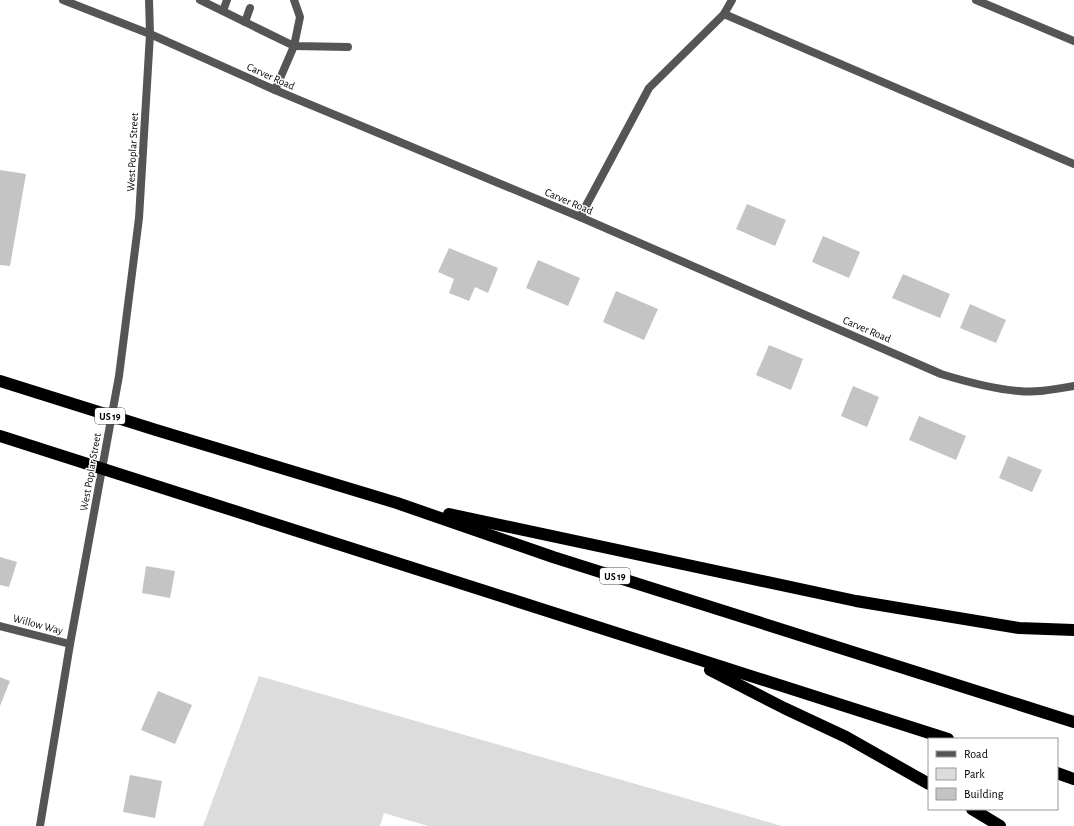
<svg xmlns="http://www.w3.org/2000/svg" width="1074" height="826" font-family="'Alegreya Sans',sans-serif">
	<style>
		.green { fill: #dcdcdc }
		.building { fill: #c4c4c4 }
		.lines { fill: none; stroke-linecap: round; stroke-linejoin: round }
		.service { stroke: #555; stroke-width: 8 }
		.minor { stroke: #555; stroke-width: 8 }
		.motorway { stroke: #000; stroke-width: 12 }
		.labels { text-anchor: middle; stroke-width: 3; stroke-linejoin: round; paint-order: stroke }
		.shield { fill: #fff; stroke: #4c4c4c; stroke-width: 1 }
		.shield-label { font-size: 10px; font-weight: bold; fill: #000 }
		.street-label { font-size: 11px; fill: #000; stroke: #fff }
	</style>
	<rect width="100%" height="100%" fill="#fff"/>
	<polygon class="green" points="259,676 782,826 428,826 384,813 380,826 203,826"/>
	<g class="building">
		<polygon points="0,170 26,174 10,266 0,265"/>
		<polygon points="747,204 786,220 775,246 736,229"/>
		<polygon points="823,236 860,252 849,278 812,262"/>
		<polygon points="449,248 498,268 488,293 475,287 469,301 449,293 454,279 438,272"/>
		<polygon points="538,260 580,278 568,306 526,288"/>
		<polygon points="903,274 950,294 940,318 892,298"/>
		<polygon points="616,291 658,309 644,340 603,322"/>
		<polygon points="970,304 1006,320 996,343 960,328"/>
		<polygon points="769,345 803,359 791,390 756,375"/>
		<polygon points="853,386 879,397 867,427 841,416"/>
		<polygon points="919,416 966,436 956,460 909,440"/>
		<polygon points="1008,456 1042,470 1032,492 999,478"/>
		<polygon points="0,557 17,562 9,587 0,585"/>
		<polygon points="146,566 175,571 170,598 142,593"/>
		<polygon points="0,677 10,681 0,706"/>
		<polygon points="158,691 192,705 175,744 141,730"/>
		<polygon points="130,775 162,781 155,818 123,812"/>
	</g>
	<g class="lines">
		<g class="service">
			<polyline points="200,0 294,46 348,47"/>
			<polyline points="976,0 1074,41"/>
			<polyline points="223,11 227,0"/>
			<polyline points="724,14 1074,164"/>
			<polyline points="245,22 250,8"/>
			<polyline points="275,90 294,46 300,17 294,0"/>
			<polyline points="580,217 649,88 724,14 732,0"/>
		</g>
		<g class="minor">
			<path d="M63,0l87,34 125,56 305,127 361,157c26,8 51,15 78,17 18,2 37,-2 55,-5"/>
			<polyline points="0,626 70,644"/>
			<polyline points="40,826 70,644 119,376 139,218 150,34 149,0"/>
		</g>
		<g class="motorway">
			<polyline points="0,381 156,430 397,503 553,557 1074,722"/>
			<polyline points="0,436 948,739"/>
			<polyline points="449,514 856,601 1019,628 1074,630"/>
			<polyline points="710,670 784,708 846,737 929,784"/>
			<polyline points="1057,773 1074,779"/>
			<polyline points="972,809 1000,826"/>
		</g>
	</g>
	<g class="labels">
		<g class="shield">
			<rect x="95" y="408" width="30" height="16" rx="3"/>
			<rect x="600" y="568" width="30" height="16" rx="3"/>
		</g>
		<g class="shield-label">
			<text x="110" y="420">US 19</text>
			<text x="615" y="580">US 19</text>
		</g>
		<g class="street-label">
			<text transform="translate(271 76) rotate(24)" y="4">Carver Road</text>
			<text transform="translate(132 152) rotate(-87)" y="4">West Poplar Street</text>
			<text transform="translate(569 201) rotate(23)" y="4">Carver Road</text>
			<text transform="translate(867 329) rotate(23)" y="4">Carver Road</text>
			<text transform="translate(90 472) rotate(-80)" y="4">West Poplar Street</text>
			<text transform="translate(38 624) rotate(15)" y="4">Willow Way</text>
		</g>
	</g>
	<rect x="928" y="738" width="130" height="72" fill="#ffffff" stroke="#999999"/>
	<rect x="936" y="751" width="20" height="6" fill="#555555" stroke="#999999"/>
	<text x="964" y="758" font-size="12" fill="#000000">Road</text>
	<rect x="936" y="768" width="20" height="12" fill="#dcdcdc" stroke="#999999"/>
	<text x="964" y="778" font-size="12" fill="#000000">Park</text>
	<rect x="936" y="788" width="20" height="12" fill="#c4c4c4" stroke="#999999"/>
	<text x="964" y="798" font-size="12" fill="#000000">Building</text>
</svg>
